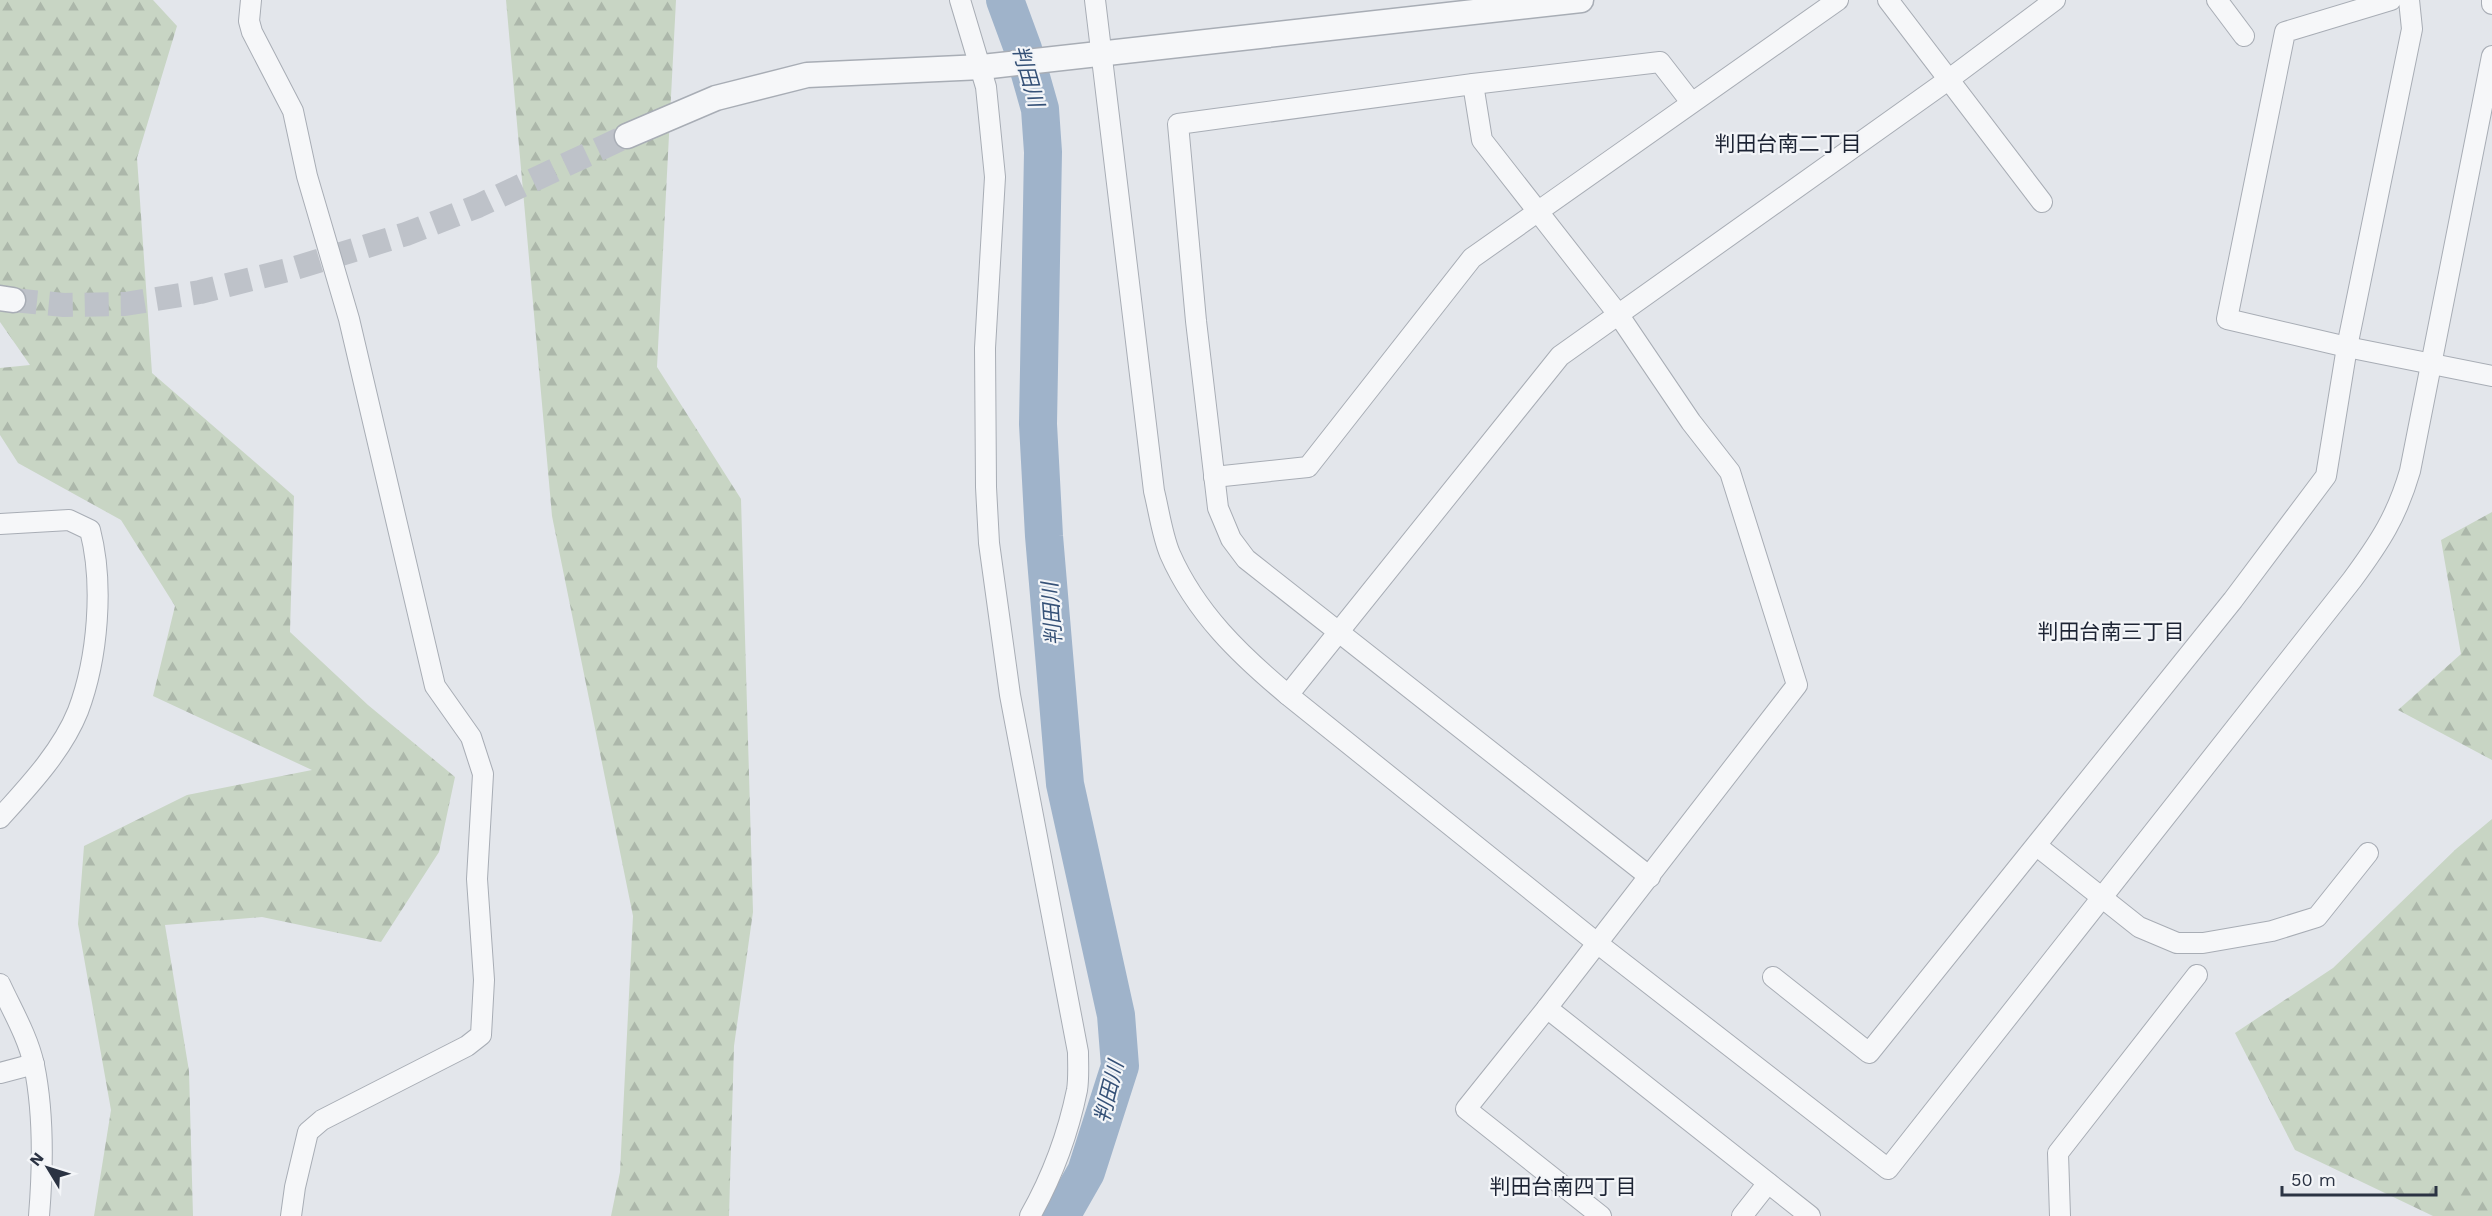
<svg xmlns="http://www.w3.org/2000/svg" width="2492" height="1216" font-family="'Work Sans','Noto Sans JP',sans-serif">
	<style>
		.forest { fill: url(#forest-firs) }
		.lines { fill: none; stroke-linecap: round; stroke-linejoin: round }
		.river { stroke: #9fb3ca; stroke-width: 38 }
		.tertiary-tunnel { stroke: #bec2c9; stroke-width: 24; stroke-dasharray: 24 12; stroke-linecap: butt }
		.minor-casing { stroke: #a8adb5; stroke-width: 22 }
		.tertiary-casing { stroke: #a8adb5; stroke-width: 27 }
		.minor { stroke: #f6f7f9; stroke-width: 20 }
		.tertiary { stroke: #f6f7f9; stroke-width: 24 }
		.labels { text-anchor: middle; stroke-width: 4.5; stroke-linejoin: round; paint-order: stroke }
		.water-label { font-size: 21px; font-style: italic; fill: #355177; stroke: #f3f5f8 }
		.neighbourhood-label { font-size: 21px; fill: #1d2434; stroke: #f3f5f8 }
	</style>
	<defs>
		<pattern id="forest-firs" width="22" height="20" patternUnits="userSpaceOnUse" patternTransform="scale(1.5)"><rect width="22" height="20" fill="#c8d5c4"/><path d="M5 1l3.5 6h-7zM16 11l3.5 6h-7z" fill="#acb7aa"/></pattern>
	</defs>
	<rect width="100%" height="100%" fill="#e3e6eb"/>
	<g class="forest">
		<polygon points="0,0 153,0 177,26 137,158 152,373 294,496 290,632 368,705 455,777 439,852 381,942 262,917 165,925 189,1071 193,1216 94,1216 111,1110 78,924 84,846 187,795 312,770 153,696 175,606 121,520 18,463 0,435 0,368 30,365 0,322"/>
		<polygon points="506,0 676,0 657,367 741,499 753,912 734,1046 729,1216 611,1216 620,1172 633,916 552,516"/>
		<polygon points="2492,512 2492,760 2398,710 2461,654 2441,540"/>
		<polygon points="2492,819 2492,1216 2433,1216 2295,1150 2235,1033 2333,968 2456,849"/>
	</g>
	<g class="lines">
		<polyline class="river" points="1005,0 1023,49 1040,109 1043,152 1038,424 1044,536 1065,784 1116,1015 1120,1066 1086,1172 1061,1216"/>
		<polyline class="tertiary-tunnel" points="13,300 64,305 125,304 200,292 292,269 406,234 478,206 627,136"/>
		<defs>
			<g id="minor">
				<polyline points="251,0 249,21 252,32 293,111 307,176 349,319 435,686 471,737 483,774 477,879 484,980 481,1035 467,1046 322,1120 308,1132 295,1187 291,1216"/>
				<path d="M960,0l26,87 9,90 -10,171 1,139 3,56 21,152 68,357c0,12 1,26 -1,38 -9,44 -25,87 -47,126"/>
				<path d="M1095,0l59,491c5,20 8,44 16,63 26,59 70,101 118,141l309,248 291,226 464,-589c28,-38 45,-64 58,-109l82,-415"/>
				<polyline points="1888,0 2042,202"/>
				<polyline points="2217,0 2244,36"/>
				<polyline points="2391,0 2285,32 2227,319 2347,347 2492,376"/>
				<polyline points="2492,0 2492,4"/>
				<polyline points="1473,84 1482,140 1618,314 1691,422 1730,472 1797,685 1547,1008 1466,1109 1601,1216"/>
				<polyline points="1214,477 1308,467 1472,258 1838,0"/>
				<path d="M0,524l69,-4 21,10c14,54 8,128 -12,181 -16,40 -49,75 -78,107"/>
				<polyline points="1288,695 1560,356 1948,80 2055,0"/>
				<polyline points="2037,846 2139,927 2177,943 2203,943 2272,931 2317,917 2368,853"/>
				<polyline points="1650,877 1246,559 1231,539 1218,508 1196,321 1178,124 1473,84 1660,62 1691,102"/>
				<polyline points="1773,977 1869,1053 2233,600 2326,476 2347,347 2412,29 2409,0"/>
				<path d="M0,984c12,26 28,53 34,81 10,48 9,102 5,151"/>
				<polyline points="1547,1008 1810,1216"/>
				<polyline points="0,1073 34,1064"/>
				<polyline points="1742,1216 1768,1183"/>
				<polyline points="2060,1216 2058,1153 2197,975"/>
			</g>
			<g id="tertiary">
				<polyline points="627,136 716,98 807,75 982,67 1581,0"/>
				<polyline points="0,298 13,300"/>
			</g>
		</defs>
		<use href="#minor" class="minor-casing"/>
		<use href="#tertiary" class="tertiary-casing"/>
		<use href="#minor" class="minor"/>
		<use href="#tertiary" class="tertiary"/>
	</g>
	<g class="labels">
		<g class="water-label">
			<text transform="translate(1028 76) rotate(74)" y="7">判田川</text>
			<text transform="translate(1052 614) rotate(-94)" y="7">判田川</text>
			<text transform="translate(1109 1092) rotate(-76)" y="7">判田川</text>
		</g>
		<g class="neighbourhood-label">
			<text x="1788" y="151">判田台南二丁目</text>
			<text x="2111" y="639">判田台南三丁目</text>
			<text x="1563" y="1194">判田台南四丁目</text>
		</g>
	</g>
	<g transform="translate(48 1168) rotate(308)" stroke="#f3f5f8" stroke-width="4.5" paint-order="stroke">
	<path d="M0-4.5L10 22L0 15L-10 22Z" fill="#2b3343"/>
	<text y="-9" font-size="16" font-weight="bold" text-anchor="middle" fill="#2b3343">N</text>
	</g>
	<path d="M2282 1186v9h154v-9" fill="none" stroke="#2b3343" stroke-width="3"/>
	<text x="2291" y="1186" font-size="18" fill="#2b3343" stroke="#f3f5f8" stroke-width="4.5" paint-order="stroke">50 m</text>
</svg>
